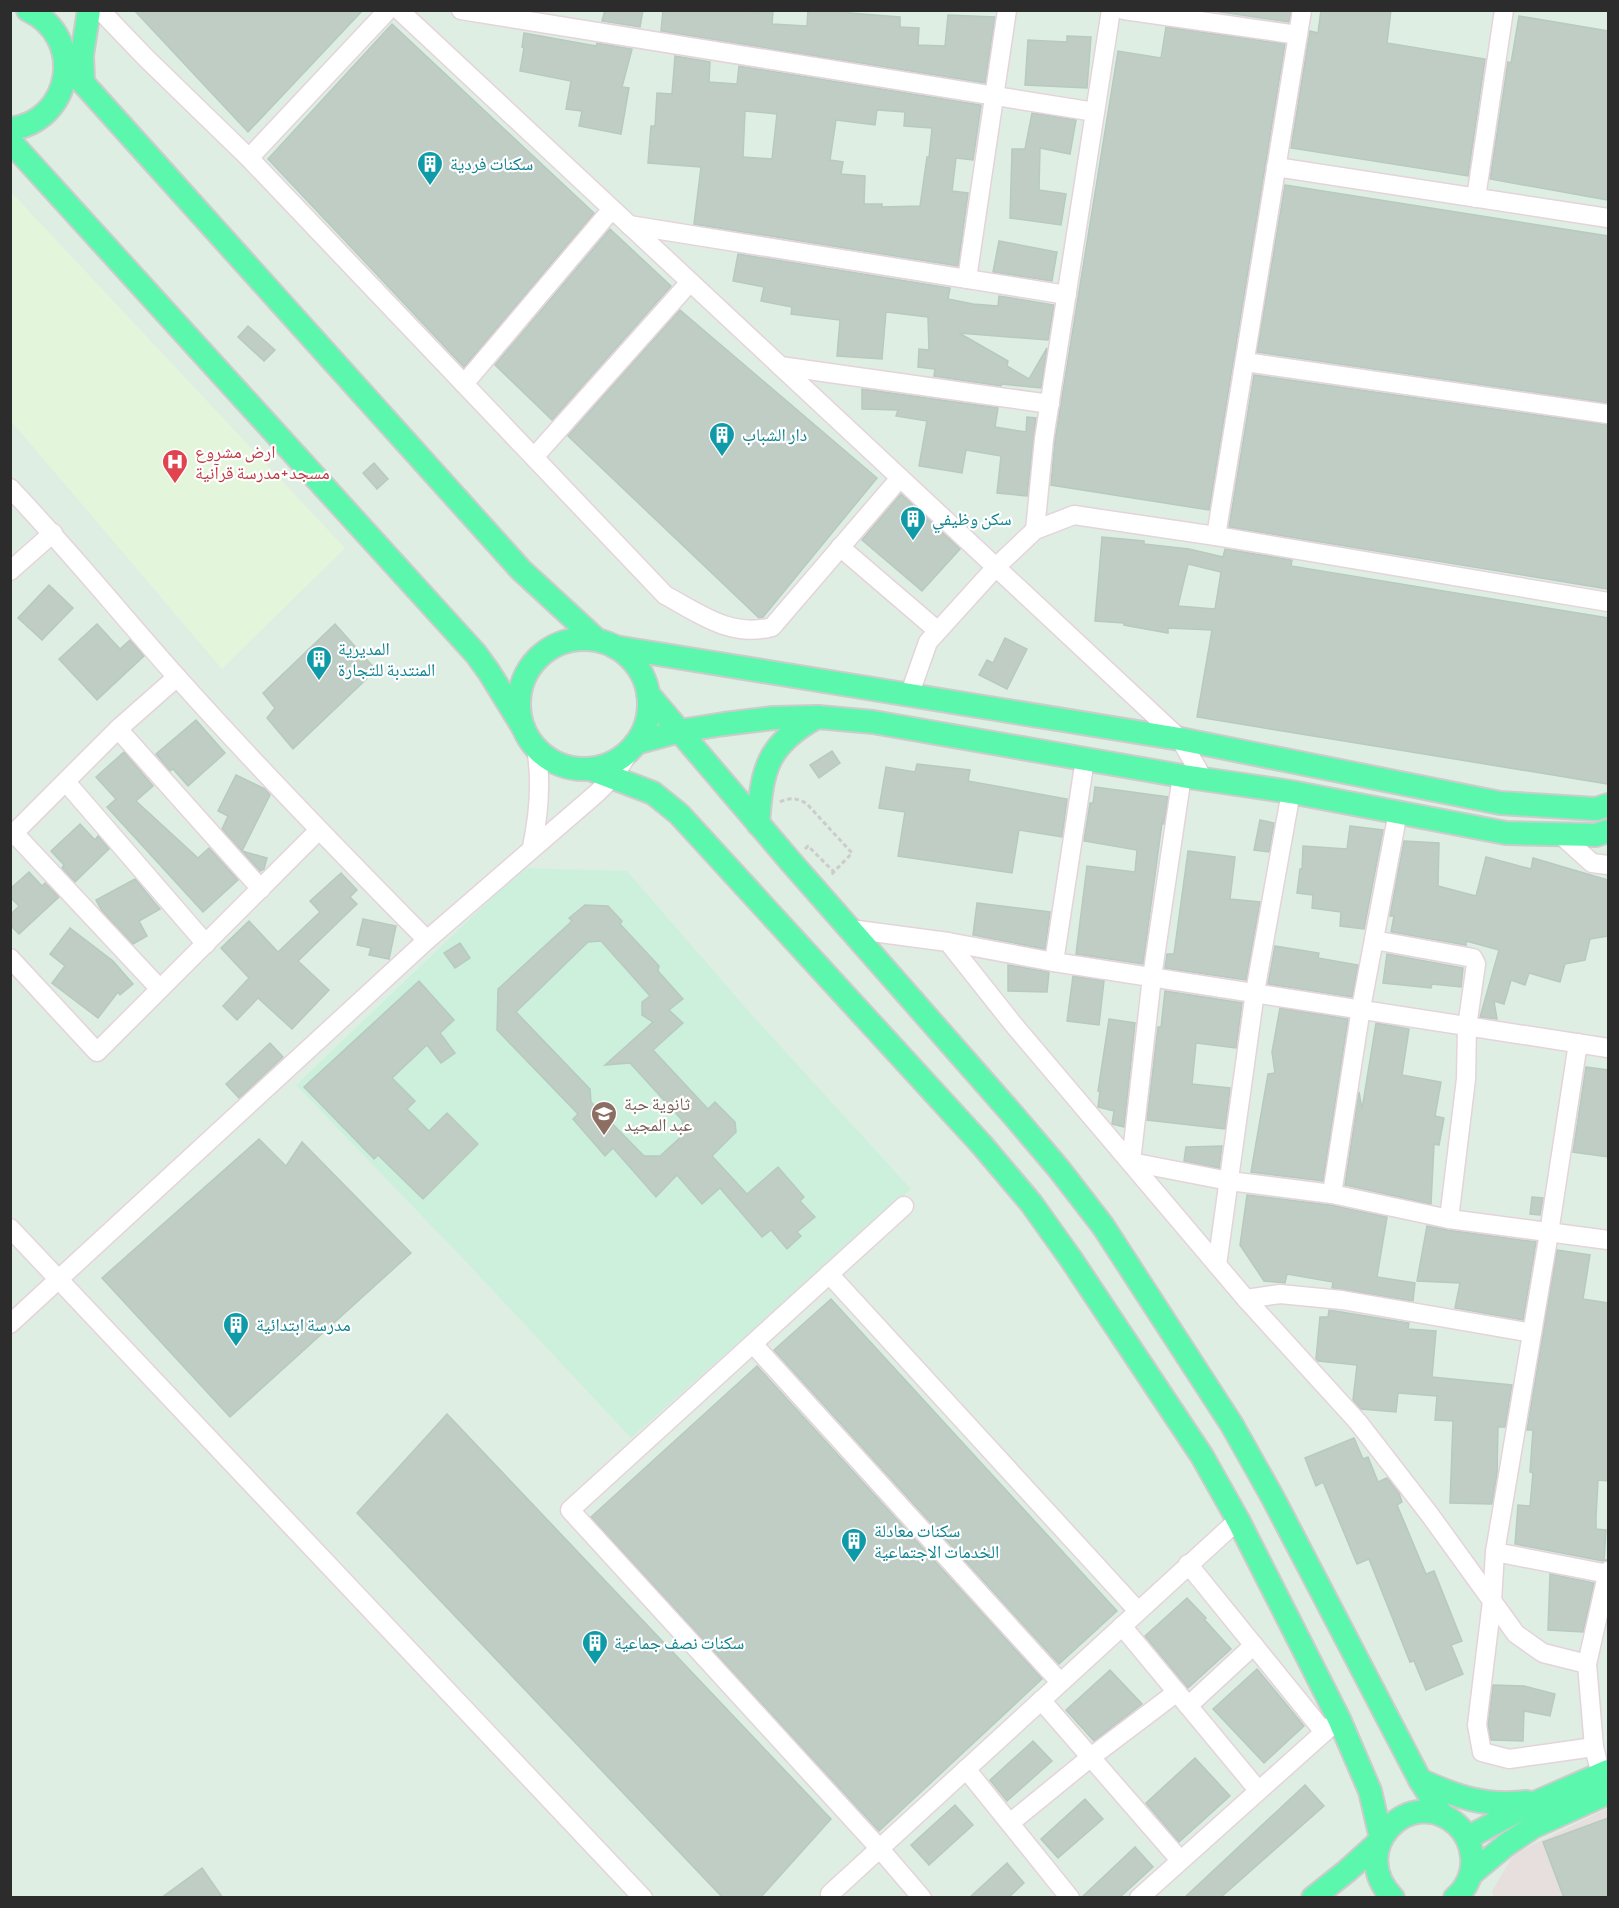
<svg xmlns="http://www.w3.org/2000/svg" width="1619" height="1908" font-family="'Sofia Sans Condensed','Noto Naskh Arabic',sans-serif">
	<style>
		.industrial { fill: #e7dfde }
		.education { fill: #cdf0dc }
		.medical { fill: #e3f5db }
		.building { fill: #c0cdc5; stroke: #b7cabf; stroke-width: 1.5; fill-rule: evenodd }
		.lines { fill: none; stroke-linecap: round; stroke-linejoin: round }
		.minor-casing { stroke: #e5d3db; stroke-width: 21 }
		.major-casing { stroke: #ccc; stroke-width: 26 }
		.path { stroke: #ccc; stroke-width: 3; stroke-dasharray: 4.5 3; stroke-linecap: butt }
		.minor { stroke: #fff; stroke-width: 18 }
		.major { stroke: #5af7ac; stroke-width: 22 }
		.labels { text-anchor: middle; stroke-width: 4.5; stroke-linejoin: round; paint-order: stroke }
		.culture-label { font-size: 18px; fill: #0d838f; stroke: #fff; text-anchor: start }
		.health-label { font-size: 18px; fill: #be3a42; stroke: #fff; text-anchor: start }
		.education-label { font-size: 18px; fill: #785e54; stroke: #fff; text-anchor: start }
	</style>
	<rect width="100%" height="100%" fill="#deeee3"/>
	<polygon class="industrial" points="1608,1808 1608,1897 1494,1897 1492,1891 1514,1854"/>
	<polygon class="education" points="523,868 627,871 752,1015 911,1189 631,1438 471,1267 296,1085"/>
	<polygon class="medical" points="11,192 345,548 222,669 11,421"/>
	<g class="building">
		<polygon points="134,10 363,10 248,132"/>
		<polygon points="605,10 643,10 640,27 602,21"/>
		<polygon points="663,10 773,12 772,24 807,26 808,10 850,10 850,13 900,17 900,27 919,28 918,45 945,46 948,15 995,17 985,83 661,31"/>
		<polygon points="1207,10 1291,10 1289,22"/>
		<polygon points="1321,10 1391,10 1387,43 1485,59 1468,176 1291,148 1310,31 1318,33"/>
		<polygon points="1519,16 1608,31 1608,200 1490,179 1508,62 1511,63"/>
		<polygon points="392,24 594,213 464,367 268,159"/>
		<polygon points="1166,27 1285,44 1209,510 1051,485 1055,440 1118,51 1161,58"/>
		<polygon points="524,33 596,46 597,43 632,49 622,87 629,88 621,134 579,126 582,111 566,109 571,81 520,71 524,48 522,47"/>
		<polygon points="1067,36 1091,37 1087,88 1025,85 1028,40 1067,42"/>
		<path d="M675,56l35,6 -1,20 28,2 2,-18 242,39 -8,55 -17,-2 -4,33 16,2 -10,73 -264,-42 7,-57 -53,-4 3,-37h4l2,-33 15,1zM877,110l28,2 -1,14 28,2 -3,29h-2l-7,49 -38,1v-3h-18l1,-28 -24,-2 2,-12 -13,-2 6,-40 39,5zM745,111l32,3 -5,45 -29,-2z"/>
		<polygon points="1032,113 1076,120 1070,154 1040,148 1039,190 1066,194 1061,225 1010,218 1012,149 1025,149"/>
		<polygon points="1285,185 1608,236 1608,403 1257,352"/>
		<polygon points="610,229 671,286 552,420 495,365"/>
		<polygon points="999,241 1057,252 1052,281 993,272"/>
		<polygon points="738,254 950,288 948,299 973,304 998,306 999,296 1054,305 1048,340 959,333 1008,361 1007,366 1029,379 1047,348 1041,388 1002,384 1001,386 934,376 935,369 918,367 919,349 929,350 928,317 886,312 882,359 837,356 840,320 791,314 792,307 761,301 764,287 733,281"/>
		<polygon points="680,310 877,478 763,617 759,618 568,436"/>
		<polygon points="248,326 275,350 264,361 238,337"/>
		<polygon points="1254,375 1608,425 1608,589 1229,527"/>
		<polygon points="862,389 998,408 995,427 1026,432 1027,417 1036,418 1027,496 997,493 1001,456 966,450 962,473 919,466 927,421 896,416 898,410 862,409"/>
		<polygon points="374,463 388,479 377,489 363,473"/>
		<polygon points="901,494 960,549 922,591 862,540"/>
		<path d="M1102,537l42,4v3l45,5 34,8 2,-8 67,11 -1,6 317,52v166l-411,-67 15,-87 -44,-2v5l-44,-8v-2l-29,-2zM1188,564l33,8 -6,37 -37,-3z"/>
		<polygon points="49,585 73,608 42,640 18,618"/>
		<polygon points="97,624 120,649 130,640 144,656 97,700 59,659"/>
		<polygon points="335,624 376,670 293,749 267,718 275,708 263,693"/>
		<polygon points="1005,638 1027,649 1007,689 979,675 987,660 993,663"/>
		<polygon points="196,720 225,753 188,786 173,769 170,771 156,754"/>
		<polygon points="832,751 840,763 819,778 810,765"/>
		<polygon points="124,752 153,786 136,801 198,858 209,848 238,880 203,912 107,807 116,799 96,777"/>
		<polygon points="917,764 970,770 968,781 1067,799 1062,837 1019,830 1012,873 898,856 905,812 879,808 886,767 915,772"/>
		<polygon points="236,775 265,789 270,795 242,851 222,829 228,816 218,811"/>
		<polygon points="1095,787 1168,797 1164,824 1162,823 1143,964 1076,954 1087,866 1135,872 1137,850 1084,841 1090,803 1093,803"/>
		<polygon points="1260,820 1274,823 1269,852 1254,850"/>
		<polygon points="80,824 95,840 98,836 109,849 75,882 62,868 64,865 51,851"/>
		<polygon points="1350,826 1383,830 1364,929 1340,926 1341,912 1312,908 1313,895 1297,893 1300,869 1302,869 1303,846 1347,849"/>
		<polygon points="1404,841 1439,843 1438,886 1476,896 1486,857 1531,869 1533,858 1608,880 1608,936 1590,939 1585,960 1565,964 1560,982 1529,973 1525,985 1511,980 1504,1004 1494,1001 1497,1019 1480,1017 1499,950 1466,941 1466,945 1391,932 1394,916 1390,916"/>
		<polygon points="242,851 267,858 264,869 260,871"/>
		<polygon points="1188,851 1235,857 1230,899 1260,902 1246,980 1165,968 1167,954 1174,954"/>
		<polygon points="29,872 42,886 45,883 59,897 19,934 10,925 10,915 19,906 10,897 10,889"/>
		<polygon points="341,873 357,890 350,897 357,904 298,961 329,990 292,1029 258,998 237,1020 223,1006 249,978 221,948 249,921 278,952 320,912 310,901"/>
		<polygon points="135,879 160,909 139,921 147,936 133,944 102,911 96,900"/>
		<polygon points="977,903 1050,912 1045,949 973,935"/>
		<path d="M585,905l23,1 14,15 -2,3 39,42 -1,5 25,28 -14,11 14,13 -30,27 55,59 7,-7 20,20 1,10 -24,24 35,38 31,-27 26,30 -4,4 15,16 -18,15 4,4 -14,13 -16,-19 -9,7 -42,-49 -18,16 -25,-29 -21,22 -43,-49 -8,8 -32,-37 5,-5 -81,-84 1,-41 74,-68 -3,-3zM601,941l49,55 -8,6v13l11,7 -48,43 25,-2 52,57 2,14 -24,22h-16l-53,-54 -1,-13 -74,-77 72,-70z"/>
		<polygon points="363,919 396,926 389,959 369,955 371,948 357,945"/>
		<polygon points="70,928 113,961 133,984 120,995 118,992 98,1018 52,983 65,966 50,954"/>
		<polygon points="460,943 470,958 455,968 444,953"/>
		<polygon points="1275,946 1319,953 1318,958 1358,965 1352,997 1268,984"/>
		<polygon points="1387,954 1463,968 1461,987 1432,984 1431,988 1383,983"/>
		<polygon points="1008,965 1049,972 1047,992 1008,991"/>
		<polygon points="1073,976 1104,981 1099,1025 1067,1021"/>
		<polygon points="419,981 454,1020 440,1033 455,1053 441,1063 427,1045 392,1078 415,1101 407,1109 429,1131 447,1113 478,1144 423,1199 378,1155 374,1159 304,1087"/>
		<polygon points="1165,991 1242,1003 1236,1048 1196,1043 1192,1084 1230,1088 1225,1129 1147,1120 1158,1027 1161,1027"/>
		<polygon points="1280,1008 1348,1019 1323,1181 1251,1172 1268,1074 1275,1073 1272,1052"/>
		<polygon points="1109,1019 1135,1023 1124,1127 1112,1124 1114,1111 1098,1107 1100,1091 1098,1091"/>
		<polygon points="1376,1023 1409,1029 1402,1075 1441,1082 1435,1116 1444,1118 1439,1145 1434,1144 1431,1204 1345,1185 1359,1092 1362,1109"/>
		<polygon points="270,1043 283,1057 239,1098 226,1084"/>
		<polygon points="1586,1067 1608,1070 1608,1157 1573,1152"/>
		<polygon points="259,1139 286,1166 302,1142 411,1253 230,1417 102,1278"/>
		<polygon points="1222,1146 1219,1168 1184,1161 1186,1147"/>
		<polygon points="1247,1195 1330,1205 1387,1217 1377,1277 1415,1283 1413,1301 1332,1288 1333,1282 1287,1274 1285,1283 1264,1281 1240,1245"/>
		<polygon points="1532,1197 1543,1198 1540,1215 1530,1214"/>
		<polygon points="1427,1226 1448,1230 1536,1242 1523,1320 1455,1308 1460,1283 1417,1281"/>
		<polygon points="1557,1250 1590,1255 1583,1299 1608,1303 1608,1481 1598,1480 1596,1517 1596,1529 1606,1530 1604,1560 1608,1560 1603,1561 1515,1544 1518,1505 1530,1506 1533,1473 1530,1472 1533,1430 1527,1430"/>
		<polygon points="831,1299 1117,1611 1059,1664 774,1350"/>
		<polygon points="1329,1310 1409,1323 1408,1329 1436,1331 1432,1377 1512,1385 1505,1427 1498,1427 1497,1474 1492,1504 1450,1503 1453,1421 1435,1420 1437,1396 1398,1393 1396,1412 1361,1409 1353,1400 1357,1365 1318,1361 1316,1359 1320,1317 1328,1317"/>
		<polygon points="757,1366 1042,1679 879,1831 591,1517"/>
		<polygon points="447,1414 831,1819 760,1898 723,1898 357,1513"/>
		<polygon points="1354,1438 1363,1459 1368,1457 1378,1482 1387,1478 1399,1493 1402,1502 1397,1505 1426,1574 1434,1571 1462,1641 1451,1645 1463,1674 1426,1690 1414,1661 1410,1662 1369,1559 1357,1564 1323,1482 1316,1486 1305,1458"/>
		<polygon points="1550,1574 1594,1583 1583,1632 1548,1630"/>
		<polygon points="1187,1598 1206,1618 1204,1619 1231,1649 1188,1688 1145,1636"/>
		<polygon points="1257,1669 1304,1726 1264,1763 1213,1709"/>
		<polygon points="1110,1670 1142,1704 1094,1741 1066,1710"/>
		<polygon points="1493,1685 1524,1686 1555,1694 1550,1716 1524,1711 1523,1741 1491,1740 1488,1725"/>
		<polygon points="1033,1741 1052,1761 1007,1801 990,1780"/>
		<polygon points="1195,1758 1230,1796 1179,1842 1146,1803"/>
		<polygon points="1305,1785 1324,1806 1220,1898 1184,1898"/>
		<polygon points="1085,1799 1103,1819 1058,1858 1041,1839"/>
		<polygon points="955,1805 973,1825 929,1865 911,1845"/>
		<polygon points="1608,1818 1608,1898 1564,1898 1543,1842"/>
		<polygon points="1135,1847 1153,1867 1119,1898 1081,1898"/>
		<polygon points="1007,1863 1024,1883 1008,1898 969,1898"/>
		<polygon points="202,1868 223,1898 161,1898"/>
	</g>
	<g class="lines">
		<defs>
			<g id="minor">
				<path d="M100,10l46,48 103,100 416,437c35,19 66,43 107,32l128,-149"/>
				<polyline points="399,10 1180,739 1204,780"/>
				<polyline points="461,10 1095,112"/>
				<polyline points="1124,10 1298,35"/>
				<polyline points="249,158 388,10"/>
				<polyline points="1276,167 1608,218"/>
				<polyline points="1476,198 1504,10"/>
				<polyline points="629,225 1067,295"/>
				<polyline points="967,279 1007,10"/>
				<polyline points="1245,362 1608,414"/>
				<polyline points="780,366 1050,404"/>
				<polyline points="464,384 612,209"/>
				<polyline points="535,456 690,282"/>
				<path d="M10,488c58,61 111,126 166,188 81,91 166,178 251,264"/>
				<polyline points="1035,530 1044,439 1111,10"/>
				<polyline points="1216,536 1302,10"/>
				<polyline points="840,547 938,631"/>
				<polyline points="10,571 53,533"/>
				<polyline points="909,696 928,642 996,567 1035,530 1074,515 1216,536 1608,602"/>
				<polyline points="118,729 261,889"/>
				<polyline points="1182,776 1152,977 1131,1162 1229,1181 1332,1194 1449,1219 1608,1240"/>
				<polyline points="66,782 206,944"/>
				<polyline points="14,833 160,989"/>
				<polyline points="1560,834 1592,863 1608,865"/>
				<polyline points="10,837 118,729 177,677"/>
				<path d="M532,847c7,-33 10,-65 4,-99"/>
				<polyline points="850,929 948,942 1013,1024 1246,1299 1358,1422 1430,1515 1516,1634 1543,1653 1587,1664"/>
				<polyline points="1374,940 1473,958 1476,964 1467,1027 1466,1079 1449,1219"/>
				<polyline points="948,942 1054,962 1608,1048"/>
				<polyline points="10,958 97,1052 319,830"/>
				<polyline points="1054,962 1085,759"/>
				<polyline points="1578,1043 1549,1233 1495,1552 1492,1601 1477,1725 1482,1752 1509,1759 1594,1747 1601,1775"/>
				<polyline points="1332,1194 1361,1008 1398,812"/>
				<polyline points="904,1206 570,1510 880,1849 922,1898"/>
				<polyline points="10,1228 643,1898"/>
				<polyline points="1217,1265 1255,992 1291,792"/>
				<polyline points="829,1274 1138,1611"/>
				<polyline points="1246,1299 1280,1294 1342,1300 1532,1333"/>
				<polyline points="10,1324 427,940 597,793 613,777 632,748"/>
				<polyline points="753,1344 1060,1682"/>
				<polyline points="1495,1552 1608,1574"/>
				<polyline points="1188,1564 1324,1732"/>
				<polyline points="1122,1626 1258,1790"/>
				<polyline points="1041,1700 1180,1860"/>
				<polyline points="1188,1706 1254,1645"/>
				<polyline points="1594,1747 1587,1664 1608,1571"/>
				<polyline points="966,1769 1070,1898"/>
				<polyline points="1010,1823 1091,1757 1177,1692"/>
				<polyline points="830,1894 1238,1520"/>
				<polyline points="1139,1898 1339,1719"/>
			</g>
			<g id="major">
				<polyline points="66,64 521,570 597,640"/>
				<polyline points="83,82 82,55 89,10"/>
				<path d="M10,129c63,-8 76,-92 18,-119"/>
				<polyline points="10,141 476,654 489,672 523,727"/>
				<circle cx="584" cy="704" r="65"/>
				<polyline points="615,647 1180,739 1500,803 1596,809 1608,805"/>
				<polyline points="648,694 791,862 1014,1116 1059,1169 1103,1226 1232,1425 1273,1498 1420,1780 1442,1815"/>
				<polyline points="636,743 680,731 724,724 773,718 818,717 873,722 1182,776 1291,792 1506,833 1596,835 1608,831"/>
				<polyline points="590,769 653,793 679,814 982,1145 1031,1203 1071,1259 1202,1456 1238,1520 1339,1719 1370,1791 1381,1838"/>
				<path d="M758,824c4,-54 8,-79 59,-107"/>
				<path d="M1420,1780c37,17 65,27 107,22"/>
				<polyline points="1467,1838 1523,1808 1608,1771"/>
				<polyline points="1471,1874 1506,1845 1533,1827 1608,1793"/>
				<polyline points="1313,1898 1347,1871 1379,1842"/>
				<path d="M1393,1898c-48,-50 18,-114 63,-74 10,9 15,20 16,33 2,15 -5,31 -17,41"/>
			</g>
		</defs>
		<use href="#minor" class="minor-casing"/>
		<use href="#major" class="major-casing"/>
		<g class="path">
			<path d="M780,802c10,-5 18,-4 27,2l45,49 -22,23"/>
			<polyline points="805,849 808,846 834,872"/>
		</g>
		<use href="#minor" class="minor"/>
		<use href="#major" class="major"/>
	</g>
	<defs>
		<symbol id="building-pin" viewBox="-11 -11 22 30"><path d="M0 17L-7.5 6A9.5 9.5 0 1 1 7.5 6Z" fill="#0f9aa8" stroke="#fff"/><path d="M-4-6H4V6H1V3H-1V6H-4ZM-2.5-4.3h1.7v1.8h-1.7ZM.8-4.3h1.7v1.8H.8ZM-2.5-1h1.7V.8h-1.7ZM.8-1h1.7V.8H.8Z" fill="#fff"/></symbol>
		<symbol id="hospital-pin" viewBox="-11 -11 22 30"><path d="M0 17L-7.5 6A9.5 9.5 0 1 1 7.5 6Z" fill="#e0444e" stroke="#fff"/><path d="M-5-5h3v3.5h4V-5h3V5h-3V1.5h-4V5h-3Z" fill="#fff"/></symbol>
		<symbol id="school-pin" viewBox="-11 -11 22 30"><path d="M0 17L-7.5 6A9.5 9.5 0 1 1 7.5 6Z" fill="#8d6e63" stroke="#fff"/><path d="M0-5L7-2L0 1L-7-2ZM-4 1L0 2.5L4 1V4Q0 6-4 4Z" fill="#fff"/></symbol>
	</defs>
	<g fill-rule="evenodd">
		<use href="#building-pin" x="415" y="149" width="30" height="40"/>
		<use href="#building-pin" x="707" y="420" width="30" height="40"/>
		<use href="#hospital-pin" x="160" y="447" width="30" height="40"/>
		<use href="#building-pin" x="898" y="504" width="30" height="40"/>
		<use href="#building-pin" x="304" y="644" width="30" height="40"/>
		<use href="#school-pin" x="589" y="1099" width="30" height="40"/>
		<use href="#building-pin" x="221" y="1310" width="30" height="40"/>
		<use href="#building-pin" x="839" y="1526" width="30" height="40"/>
		<use href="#building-pin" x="580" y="1628" width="30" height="40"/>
	</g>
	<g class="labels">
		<g class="culture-label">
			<text x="450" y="170">سكنات فردية</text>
			<text x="742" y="441">دار الشباب</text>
			<text x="932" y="525">سكن وظيفي</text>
			<text x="338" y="655">المديرية<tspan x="338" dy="21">المنتدبة للتجارة</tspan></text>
			<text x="256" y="1331">مدرسة ابتدائية</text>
			<text x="874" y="1537">سكنات معادلة<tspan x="874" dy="21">الخدمات الاجتماعية</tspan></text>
			<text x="614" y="1649">سكنات نصف جماعية</text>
		</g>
		<g class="health-label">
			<text x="195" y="458">ارض مشروع<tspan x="195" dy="21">مسجد+مدرسة قرآنية</tspan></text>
		</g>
		<g class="education-label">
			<text x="624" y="1110">ثانوية حبة<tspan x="624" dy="21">عبد المجيد</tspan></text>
		</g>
	</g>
	<rect width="1619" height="1908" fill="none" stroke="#2c2c2c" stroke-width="24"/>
</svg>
